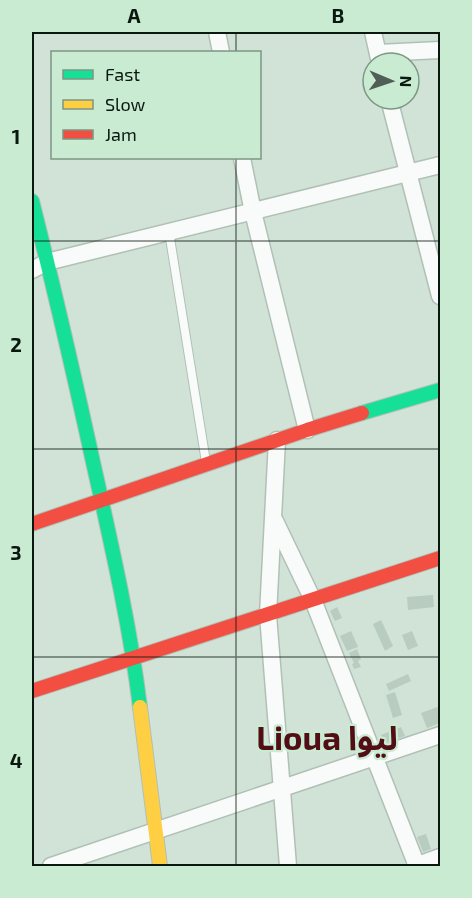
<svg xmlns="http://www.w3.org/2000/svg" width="472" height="898" font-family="'Exo 2','Noto Sans Arabic',sans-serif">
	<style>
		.building { fill: #b8ccbf }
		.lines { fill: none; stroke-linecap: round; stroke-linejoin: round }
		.lane-casing { stroke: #b1c0b6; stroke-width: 10 }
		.street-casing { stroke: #b1c0b6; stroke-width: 19 }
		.fast-casing { stroke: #b1c0b6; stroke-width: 16 }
		.slow-casing { stroke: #b1c0b6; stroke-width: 16 }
		.jam-casing { stroke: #b1c0b6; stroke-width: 16 }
		.lane { stroke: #f8fbf9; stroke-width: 8 }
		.street { stroke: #f8fbf9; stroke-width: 16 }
		.fast { stroke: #16e098; stroke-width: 14 }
		.slow { stroke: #ffcf43; stroke-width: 14 }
		.jam { stroke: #f24e42; stroke-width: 14 }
		.grid { fill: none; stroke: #0b1810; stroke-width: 1.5; stroke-opacity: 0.55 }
		.labels { text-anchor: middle; stroke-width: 4.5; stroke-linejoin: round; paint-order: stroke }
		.town-label { font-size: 33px; font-weight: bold; fill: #520d16; stroke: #c8ebd2 }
		.neatline { fill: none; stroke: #0b1810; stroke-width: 2 }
		.grid-label { font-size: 20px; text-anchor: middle; font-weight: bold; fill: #0b1810 }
	</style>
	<rect width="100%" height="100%" fill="#d0e3d6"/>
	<g class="building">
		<polygon points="433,595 434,607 408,610 407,597"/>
		<polygon points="337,607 342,618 335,621 330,611"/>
		<polygon points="381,620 393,646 385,651 373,624"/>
		<polygon points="351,631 358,647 347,651 340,636"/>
		<polygon points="412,631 418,646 408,650 402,635"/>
		<polygon points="357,649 361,659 358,661 361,667 354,669 352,664 354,663 349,653"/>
		<polygon points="408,674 411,681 389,691 386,684"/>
		<polygon points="395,692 402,715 393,718 386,695"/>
		<polygon points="440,706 440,723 427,728 421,713"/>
		<polygon points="401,727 405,736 384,743 381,735"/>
		<polygon points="426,834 431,849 423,852 417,837"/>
	</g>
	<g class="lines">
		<defs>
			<polyline id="lane" points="169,232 206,462"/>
			<g id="street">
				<polyline points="217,32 221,52"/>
				<polyline points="373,32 380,63"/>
				<polyline points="378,53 440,50"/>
				<polyline points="389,99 440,296"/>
				<polyline points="242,158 253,212 307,430"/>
				<polyline points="32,270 47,262 440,165"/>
				<polyline points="277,440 268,615 288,866"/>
				<polyline points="275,521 313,600 417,866"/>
				<polyline points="51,866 440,735"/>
				<polyline points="415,866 440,857"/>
			</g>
			<g id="fast">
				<path d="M32,201c22,87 42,174 61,261 18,81 37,163 47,245"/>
				<polyline points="362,413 440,390"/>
			</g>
			<polyline id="slow" points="140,707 160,866"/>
			<g id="jam">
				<polyline points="32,524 307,430 362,413"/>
				<polyline points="32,691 440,558"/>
			</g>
		</defs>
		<use href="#lane" class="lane-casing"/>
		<use href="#street" class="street-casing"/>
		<use href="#fast" class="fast-casing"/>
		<use href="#slow" class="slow-casing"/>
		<use href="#jam" class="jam-casing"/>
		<use href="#lane" class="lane"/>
		<use href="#street" class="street"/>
		<use href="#fast" class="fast"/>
		<use href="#slow" class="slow"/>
		<use href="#jam" class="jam"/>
	</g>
	<path class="grid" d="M236,32v20M236,158v708M32,241h408M32,449h408M32,657h408"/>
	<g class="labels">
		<g class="town-label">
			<text x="327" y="750">Lioua ليوا</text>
		</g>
	</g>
	<rect width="472" height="898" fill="none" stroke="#c8ebd2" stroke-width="66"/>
	<rect x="51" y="51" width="210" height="108" fill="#c8ebd2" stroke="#7c9784" stroke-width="1.5"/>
	<rect x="63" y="70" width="30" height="9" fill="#16e098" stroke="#7c9784" stroke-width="1.5"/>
	<text x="105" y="81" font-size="18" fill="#0b1810">Fast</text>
	<rect x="63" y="100" width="30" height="9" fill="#ffcf43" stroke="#7c9784" stroke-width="1.5"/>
	<text x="105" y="111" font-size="18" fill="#0b1810">Slow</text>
	<rect x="63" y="130" width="30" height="9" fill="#f24e42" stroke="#7c9784" stroke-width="1.5"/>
	<text x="105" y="141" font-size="18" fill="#0b1810">Jam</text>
	<g transform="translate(391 81) rotate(92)"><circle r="28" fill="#c8ebd2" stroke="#7c9784" stroke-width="1.5"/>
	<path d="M0-4.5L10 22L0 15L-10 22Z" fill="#505f55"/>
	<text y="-9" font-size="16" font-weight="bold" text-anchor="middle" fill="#0b1810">N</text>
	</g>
	<rect x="33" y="33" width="406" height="832" class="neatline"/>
	<g class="grid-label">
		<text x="134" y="23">A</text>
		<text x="338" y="23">B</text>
		<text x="16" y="144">1</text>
		<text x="16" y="352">2</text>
		<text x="16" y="560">3</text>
		<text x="16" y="768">4</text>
	</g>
</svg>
